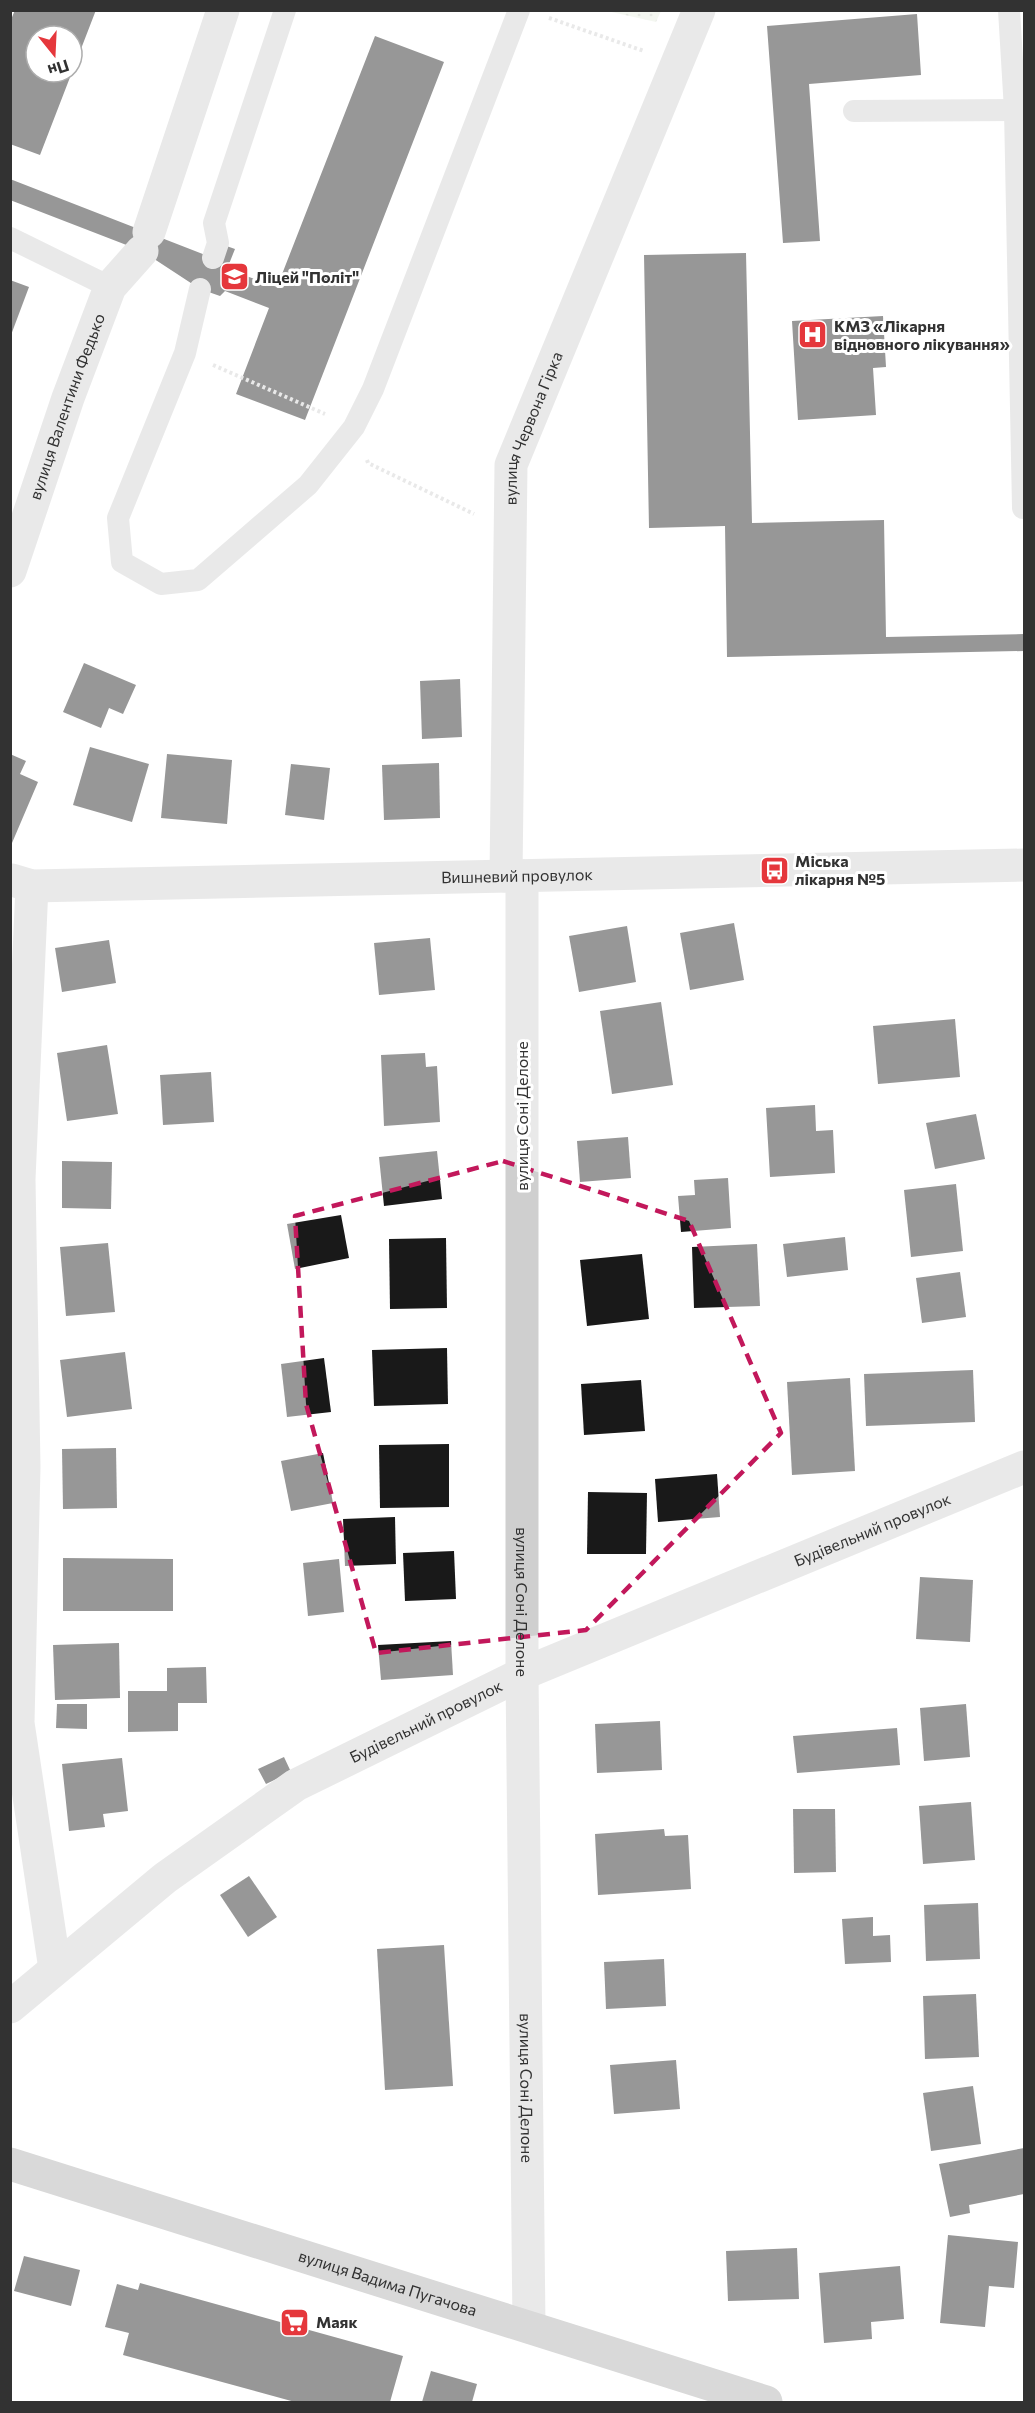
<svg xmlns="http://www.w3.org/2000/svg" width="1035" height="2413" font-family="Commissioner,sans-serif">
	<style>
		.grass { fill: url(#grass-dots) }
		.building { fill: #191919; fill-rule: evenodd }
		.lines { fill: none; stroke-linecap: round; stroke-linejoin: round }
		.path { stroke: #cfcfcf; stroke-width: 4; stroke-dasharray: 3 3; stroke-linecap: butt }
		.lane { stroke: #cfcfcf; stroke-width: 22 }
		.street { stroke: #cfcfcf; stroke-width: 33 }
		.primary { stroke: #aaa; stroke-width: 33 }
		.marked { fill: none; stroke: #c2185b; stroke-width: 4.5; stroke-dasharray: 12 8; stroke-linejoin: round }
		.labels { text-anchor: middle; stroke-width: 6; stroke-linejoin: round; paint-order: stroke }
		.poi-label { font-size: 16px; font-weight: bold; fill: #323232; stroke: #fff; text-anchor: start }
		.street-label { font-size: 16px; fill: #323232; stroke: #fff }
	</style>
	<defs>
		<pattern id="grass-dots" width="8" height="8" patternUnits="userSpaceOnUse" patternTransform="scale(1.5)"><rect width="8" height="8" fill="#e7eee0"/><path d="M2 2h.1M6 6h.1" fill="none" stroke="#c7cdc1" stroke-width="1.8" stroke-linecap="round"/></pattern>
	</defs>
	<rect width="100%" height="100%" fill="#fff"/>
	<polygon class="grass" points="607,11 661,10 661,11 656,22"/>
	<g class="building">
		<path d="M15,10h81l-56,145 -30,-11v-122zM36,36h36v36h-36z"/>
		<polygon points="917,14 921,75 809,84 820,241 783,243 767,26"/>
		<polygon points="375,36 444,62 305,420 236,394 269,308 225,291 220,296 200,289 142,251 10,200 10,179 213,258 218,243 235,249 227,269 277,287"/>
		<polygon points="746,253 752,523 884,520 886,637 1024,634 1024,651 727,657 725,526 649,528 644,255"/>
		<polygon points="10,280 29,287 11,335 10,335"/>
		<polygon points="883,316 886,367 873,368 876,415 798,420 792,321"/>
		<polygon points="84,663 136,685 123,714 109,708 101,728 63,712"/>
		<polygon points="460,679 462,737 422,739 420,681"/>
		<polygon points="90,747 149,764 132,822 73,805"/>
		<polygon points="10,754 26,761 20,774 38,782 12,843"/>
		<polygon points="167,754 232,760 227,824 161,818"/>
		<polygon points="439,763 440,818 384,820 382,765"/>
		<polygon points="291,764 330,768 324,820 285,815"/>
		<polygon points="734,923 744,980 690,990 680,933"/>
		<polygon points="627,926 636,982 579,992 569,936"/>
		<polygon points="430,938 435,990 379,995 374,943"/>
		<polygon points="109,940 116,983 62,992 55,948"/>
		<polygon points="661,1002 673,1085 612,1094 600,1011"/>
		<polygon points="955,1019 960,1077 878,1084 873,1026"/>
		<polygon points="107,1045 118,1114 67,1121 57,1053"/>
		<polygon points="425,1053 426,1067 437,1066 440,1122 384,1126 381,1055"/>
		<polygon points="211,1072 214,1122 163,1125 160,1075"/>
		<polygon points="815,1105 816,1131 833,1130 835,1173 770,1177 766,1108"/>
		<polygon points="976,1114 985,1159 935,1169 926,1123"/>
		<polygon points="628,1137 631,1178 580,1182 577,1141"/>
		<polygon points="437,1151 442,1199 384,1206 379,1157"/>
		<polygon points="62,1161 112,1162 111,1209 62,1208"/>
		<polygon points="728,1178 731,1228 681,1232 678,1196 695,1195 694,1180"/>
		<polygon points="956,1184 963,1251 911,1257 904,1190"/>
		<polygon points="341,1215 349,1258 295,1269 287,1224"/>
		<polygon points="845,1237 848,1270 787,1277 783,1244"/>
		<polygon points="446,1238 447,1308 390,1309 389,1239"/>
		<polygon points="108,1243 115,1312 66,1316 60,1247"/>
		<polygon points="757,1244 760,1306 694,1308 692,1247"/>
		<polygon points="642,1254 649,1319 587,1326 580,1260"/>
		<polygon points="960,1272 966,1317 922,1323 916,1278"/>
		<polygon points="447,1348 448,1404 374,1406 372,1350"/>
		<polygon points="125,1352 132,1409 67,1417 60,1360"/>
		<polygon points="324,1358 331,1412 287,1417 281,1364"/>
		<polygon points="973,1370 975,1422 866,1426 864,1374"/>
		<polygon points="850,1378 855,1471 792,1475 787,1382"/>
		<polygon points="641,1380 645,1431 584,1435 581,1384"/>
		<polygon points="449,1444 449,1507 380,1508 379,1445"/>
		<polygon points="116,1448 117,1508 63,1509 62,1449"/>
		<polygon points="323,1453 333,1503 291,1511 281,1461"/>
		<polygon points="717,1474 720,1517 658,1522 655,1479"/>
		<polygon points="588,1492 647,1493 646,1554 587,1554"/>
		<polygon points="395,1517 396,1564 345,1566 343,1519"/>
		<polygon points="454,1551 456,1599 405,1601 403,1553"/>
		<polygon points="63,1558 173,1559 173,1611 63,1611"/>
		<polygon points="339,1559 344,1612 308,1616 303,1563"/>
		<polygon points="920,1577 973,1580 970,1642 916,1639"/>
		<polygon points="451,1641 453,1675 381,1680 378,1645"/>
		<polygon points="119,1643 120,1698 55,1700 53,1645"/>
		<polygon points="206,1667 207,1703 178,1703 178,1731 128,1732 128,1691 167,1691 167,1668"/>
		<polygon points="57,1704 87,1704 87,1729 56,1728"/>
		<polygon points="966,1704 970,1757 924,1761 920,1708"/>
		<polygon points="660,1721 662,1770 597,1773 595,1724"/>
		<polygon points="897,1728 900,1765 797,1773 793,1736"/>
		<polygon points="284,1757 291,1772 266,1784 258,1769"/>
		<polygon points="122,1758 128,1811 103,1814 105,1827 69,1831 62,1764"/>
		<polygon points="971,1802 975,1860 923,1864 919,1806"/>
		<polygon points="793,1809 835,1809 836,1872 794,1873"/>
		<polygon points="664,1829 665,1836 688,1835 691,1889 598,1895 595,1834"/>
		<polygon points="249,1876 277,1917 248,1937 220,1895"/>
		<polygon points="978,1903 980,1959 926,1961 924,1905"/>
		<polygon points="873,1917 873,1936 890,1935 891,1962 845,1964 842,1919"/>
		<polygon points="444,1945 453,2086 385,2090 377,1949"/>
		<polygon points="664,1959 666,2006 606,2009 604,1962"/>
		<polygon points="976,1994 979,2057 925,2059 923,1996"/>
		<polygon points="676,2060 680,2109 614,2114 610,2065"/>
		<polygon points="973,2086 981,2144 931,2151 923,2093"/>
		<polygon points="1024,2148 1024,2194 969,2205 970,2213 950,2217 939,2164"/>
		<polygon points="948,2235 1018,2242 1014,2288 989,2286 985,2327 940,2323"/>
		<polygon points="797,2248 799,2299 728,2301 726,2251"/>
		<polygon points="24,2256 80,2270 71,2306 14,2291"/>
		<polygon points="900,2266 904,2319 871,2322 872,2339 824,2343 819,2273"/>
		<polygon points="140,2283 403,2356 390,2402 295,2402 123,2355 129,2333 105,2327 117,2284 138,2290"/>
		<polygon points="431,2371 477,2384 472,2402 422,2402"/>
	</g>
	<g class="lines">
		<g class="path">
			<polyline points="549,18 644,51"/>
			<polyline points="213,365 325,414"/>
			<polyline points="367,460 368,463 474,514"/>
		</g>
		<g class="lane">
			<polyline points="1009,10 1015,110 1023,508"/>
			<polyline points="854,111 1015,110"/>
			<polyline points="10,238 110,287"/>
			<polyline points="213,258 218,243 214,223 285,10"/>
			<polyline points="200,289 185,353 118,518 122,562 161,584 198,580 308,485 354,427 373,389 519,10"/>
		</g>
		<g class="street">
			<polyline points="149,232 223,10"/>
			<path id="s1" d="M10,571l58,-173 42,-111 32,-36"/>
			<path id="s2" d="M506,876l5,-411 188,-455"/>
			<path id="s3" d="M522,876v798l7,653"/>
			<path id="s4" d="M12,880l20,6 992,-21"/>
			<polyline points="32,886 19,1179 24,1467 18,1723 55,1969"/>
			<path id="s5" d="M10,2007l155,-129 131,-93 226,-111 502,-207"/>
		</g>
		<path class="primary" id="s6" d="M10,2164l756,238"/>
	</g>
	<path d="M0 0H1035V2413H0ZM503,1161l186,60 92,212 -195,197 -210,23 -70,-249 -11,-188z" fill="#fff" fill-opacity=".55" fill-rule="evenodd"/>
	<path class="marked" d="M503,1161l186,60 92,212 -195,197 -210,23 -70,-249 -11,-188z"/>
	<defs>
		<symbol id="school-square" viewBox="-11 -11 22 22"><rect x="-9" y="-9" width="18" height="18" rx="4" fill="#e5373c" stroke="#fff"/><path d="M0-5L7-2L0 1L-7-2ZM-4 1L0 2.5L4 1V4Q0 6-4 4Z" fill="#fff"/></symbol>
		<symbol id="hospital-square" viewBox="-11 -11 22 22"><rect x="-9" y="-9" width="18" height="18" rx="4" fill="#e5373c" stroke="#fff"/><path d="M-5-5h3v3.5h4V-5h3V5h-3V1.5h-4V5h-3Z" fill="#fff"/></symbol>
		<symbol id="bus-square" viewBox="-11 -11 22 22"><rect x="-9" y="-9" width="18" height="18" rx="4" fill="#e5373c" stroke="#fff"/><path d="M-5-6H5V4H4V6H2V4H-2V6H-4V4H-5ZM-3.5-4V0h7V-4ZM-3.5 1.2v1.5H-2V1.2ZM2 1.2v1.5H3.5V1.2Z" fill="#fff"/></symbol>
		<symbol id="supermarket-square" viewBox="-11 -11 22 22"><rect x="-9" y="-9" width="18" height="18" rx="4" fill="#e5373c" stroke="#fff"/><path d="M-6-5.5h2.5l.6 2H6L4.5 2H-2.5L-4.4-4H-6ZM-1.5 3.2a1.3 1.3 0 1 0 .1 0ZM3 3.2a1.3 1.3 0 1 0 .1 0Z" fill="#fff"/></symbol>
	</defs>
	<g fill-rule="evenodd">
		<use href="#school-square" x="218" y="260" width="33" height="33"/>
		<use href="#hospital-square" x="796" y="318" width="33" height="33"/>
		<use href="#bus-square" x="758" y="854" width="33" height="33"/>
		<use href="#supermarket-square" x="278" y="2306" width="33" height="33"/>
	</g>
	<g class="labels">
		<g class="poi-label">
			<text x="255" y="283">Ліцей "Політ"</text>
			<text x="834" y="332">КМЗ «Лікарня<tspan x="834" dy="18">відновного лікування»</tspan></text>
			<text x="795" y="867">Міська<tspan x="795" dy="18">лікарня №5</tspan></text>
			<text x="316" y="2328">Маяк</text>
		</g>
		<g class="street-label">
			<text dy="6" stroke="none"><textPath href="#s1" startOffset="174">вулиця Валентини Федько</textPath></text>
			<text dy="6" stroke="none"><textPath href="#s2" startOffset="452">вулиця Червона Гірка</textPath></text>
			<text dy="6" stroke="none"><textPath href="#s4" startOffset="506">Вишневий провулок</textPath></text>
			<text transform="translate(522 1116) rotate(-90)" y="6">вулиця Соні Делоне</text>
			<text dy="6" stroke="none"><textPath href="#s5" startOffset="993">Будівельний провулок</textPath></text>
			<text dy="6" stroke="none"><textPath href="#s3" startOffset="726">вулиця Соні Делоне</textPath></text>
			<text dy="6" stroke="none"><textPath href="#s5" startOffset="507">Будівельний провулок</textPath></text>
			<text dy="6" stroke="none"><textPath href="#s3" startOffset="1212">вулиця Соні Делоне</textPath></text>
			<text dy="6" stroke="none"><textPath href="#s6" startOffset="396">вулиця Вадима Пугачова</textPath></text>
		</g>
	</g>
	<rect width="1035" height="2413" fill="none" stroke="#323232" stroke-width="24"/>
	<g transform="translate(54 54) rotate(162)"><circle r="28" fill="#ffffff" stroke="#adadad" stroke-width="1.5"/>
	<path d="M0-4.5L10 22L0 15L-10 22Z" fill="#e5373c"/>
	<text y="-9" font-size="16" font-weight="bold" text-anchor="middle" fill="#323232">Пн</text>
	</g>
</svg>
